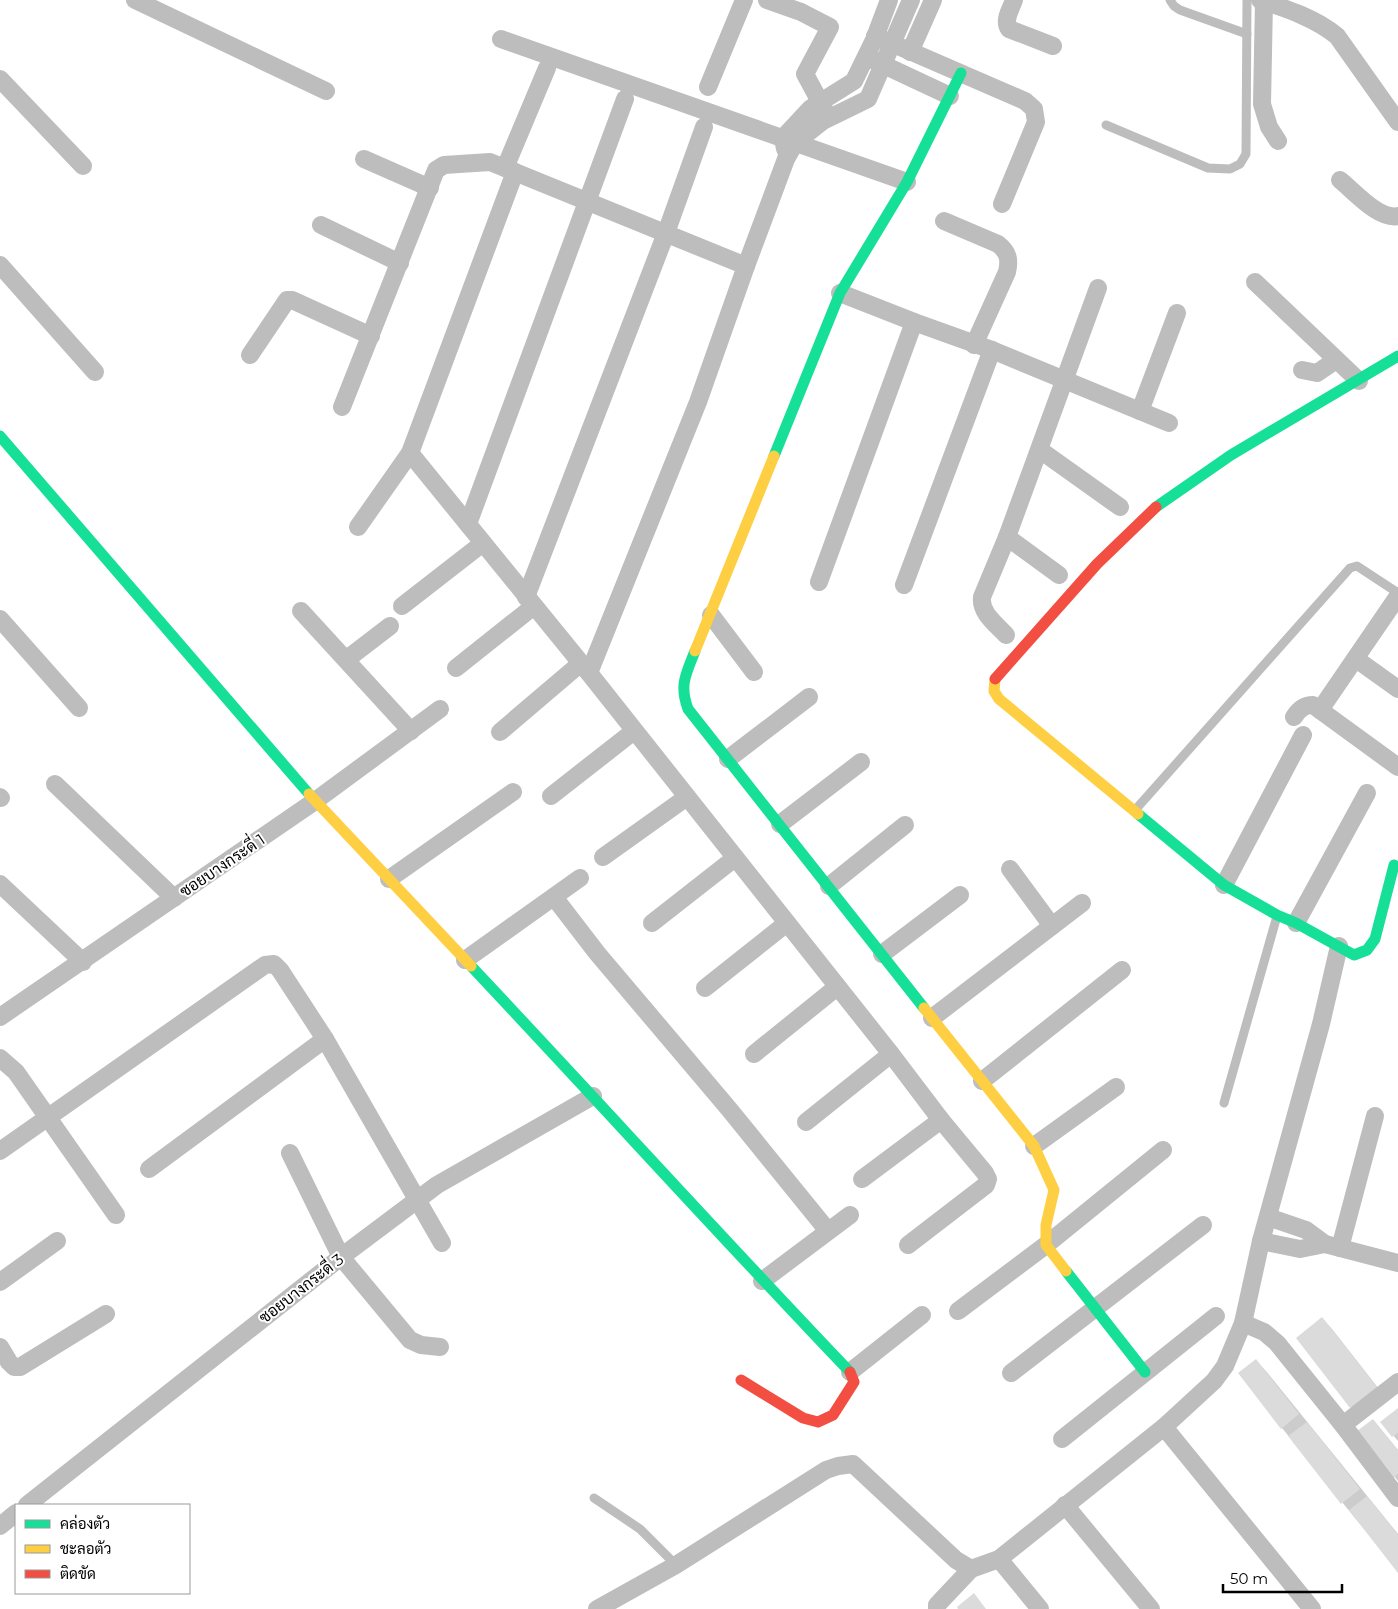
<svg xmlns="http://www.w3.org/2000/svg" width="1398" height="1609" font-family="Montserrat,Sarabun,sans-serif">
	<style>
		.shadow { fill: #0003 }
		.building { fill: #dbdbdb }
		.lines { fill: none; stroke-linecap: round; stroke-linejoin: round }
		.lane { stroke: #bdbdbd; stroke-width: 9 }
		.street { stroke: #bdbdbd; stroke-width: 18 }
		.fast { stroke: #16e098; stroke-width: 11 }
		.slow { stroke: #ffcf43; stroke-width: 11 }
		.jam { stroke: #f24e42; stroke-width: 11 }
		.labels { text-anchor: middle; stroke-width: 4; stroke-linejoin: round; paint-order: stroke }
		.street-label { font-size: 16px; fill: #000; stroke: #fff }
	</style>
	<rect width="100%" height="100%" fill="#fff"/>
	<g class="shadow">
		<polygon points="1322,1318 1332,1329 1386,1398 1361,1417 1351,1407"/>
		<polygon points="1256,1361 1266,1371 1398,1534 1398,1571 1282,1428"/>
		<polygon points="1398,1409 1398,1441 1382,1422"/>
		<polygon points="1373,1420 1398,1450 1398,1481 1359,1432"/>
	</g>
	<g class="building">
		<polygon points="1322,1317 1377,1387 1350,1408 1296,1338"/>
		<polygon points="1256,1359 1299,1414 1281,1429 1238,1373"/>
		<polygon points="1398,1408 1398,1433 1392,1437 1380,1422"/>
		<polygon points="1373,1419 1398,1450 1398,1474 1393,1478 1357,1431"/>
		<polygon points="1307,1422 1360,1489 1341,1504 1288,1436"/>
		<polygon points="1367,1496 1398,1535 1398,1573 1349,1510"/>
		<polygon points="974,1593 986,1609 958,1609 957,1607"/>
	</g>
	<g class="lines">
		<g class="lane">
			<polyline points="1170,0 1174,6 1180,10 1247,34"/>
			<polyline points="1106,125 1208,168 1230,169 1240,164 1246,154 1247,0"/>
			<polyline points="1136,809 1350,568 1357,566 1398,593"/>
			<polyline points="1224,1103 1277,916"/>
			<polyline points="594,1498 640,1529 676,1565"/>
		</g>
		<g class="street">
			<polyline points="135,0 326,91"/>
			<polyline points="767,0 801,12 830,27 805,74 825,111"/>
			<path d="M1014,0c-3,9 -11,20 -5,29l44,17"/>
			<path d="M1260,0c27,9 55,18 77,36l61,86"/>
			<polyline points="1264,1 1262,104 1269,127 1278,141"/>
			<polyline points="875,36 1025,101 1034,109 1036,122 1002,204"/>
			<polyline points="501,39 907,182"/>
			<polyline points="910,52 933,0"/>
			<polyline points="871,59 950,96"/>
			<polyline points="0,79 83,166"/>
			<polyline points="708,87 744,0"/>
			<polyline points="785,149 783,138 811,108 854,81 874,40 889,0"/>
			<polyline points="364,159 430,188"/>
			<polyline points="505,168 547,68"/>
			<path d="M1340,180c15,12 39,40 58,36"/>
			<path d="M944,221l54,23c10,8 12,15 9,28l-33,73"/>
			<polyline points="321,225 400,263"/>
			<polyline points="0,265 95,372"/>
			<polyline points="1255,282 1359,381"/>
			<polyline points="840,293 914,322 992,350 1169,423"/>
			<polyline points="250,355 287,300 292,300 371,336"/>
			<polyline points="1302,370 1317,373 1336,360"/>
			<polyline points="342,407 436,170 444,165 490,162 746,266"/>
			<polyline points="1140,411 1177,313"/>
			<polyline points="1040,450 1120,507"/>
			<polyline points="410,453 589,673 891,1054 941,1120 985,1173 988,1179 986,1185 908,1245"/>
			<polyline points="468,524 625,99"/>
			<polyline points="358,527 410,453 515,172"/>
			<polyline points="1007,537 1059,575"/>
			<polyline points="819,582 914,322"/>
			<polyline points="904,585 992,350"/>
			<polyline points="526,597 666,233 704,127"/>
			<polyline points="402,606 483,543"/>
			<polyline points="301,611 411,731"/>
			<polyline points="711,615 754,672"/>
			<polyline points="0,619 79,708"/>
			<path d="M1006,635c-10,-11 -26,-22 -24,-38l25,-60 91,-249"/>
			<polyline points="347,659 390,626"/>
			<polyline points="1356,659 1398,689"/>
			<polyline points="456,668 534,606"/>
			<polyline points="589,673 698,402 746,266 786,159 795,143 823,121 868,99 911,0"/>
			<polyline points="1320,710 1398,596"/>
			<path d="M1294,717c5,-8 10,-12 19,-12l85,62"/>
			<polyline points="500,732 581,663"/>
			<polyline points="728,759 809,697"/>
			<polyline points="55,784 174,898"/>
			<polyline points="551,796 634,731"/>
			<polyline points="0,797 1,798"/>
			<polyline points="780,824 861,762"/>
			<polyline points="603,857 687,797"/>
			<polyline points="1010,869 1052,926"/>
			<polyline points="389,879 513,792"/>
			<polyline points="0,884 83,962"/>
			<polyline points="1224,885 1303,735"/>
			<polyline points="829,886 905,825"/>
			<polyline points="554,897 597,953 729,1109 828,1231"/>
			<polyline points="652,923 735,858"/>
			<polyline points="1296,923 1367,793"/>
			<polyline points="882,954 960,895"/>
			<polyline points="465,960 580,878"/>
			<polyline points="705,988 787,923"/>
			<polyline points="0,1017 315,801 440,709"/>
			<polyline points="932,1018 1082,903"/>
			<polyline points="754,1054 837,987"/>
			<polyline points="0,1058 16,1072 116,1215"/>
			<polyline points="982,1081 1122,970"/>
			<polyline points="806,1122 891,1054"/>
			<polyline points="1034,1146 1116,1087"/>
			<polyline points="0,1151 265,965 274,964 280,970 325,1039 442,1243"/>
			<polyline points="290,1153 341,1257 410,1340 421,1345 440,1347"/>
			<polyline points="149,1169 325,1039"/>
			<polyline points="862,1179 941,1120"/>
			<polyline points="1268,1217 1306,1230 1325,1244 1398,1263"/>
			<polyline points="1261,1241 1300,1249 1325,1244"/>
			<polyline points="1340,1248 1375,1116"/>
			<polyline points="762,1281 850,1215"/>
			<polyline points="0,1282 57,1241"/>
			<polyline points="958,1311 1046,1245 1163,1150"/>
			<polyline points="1243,1323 1264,1332 1277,1343 1343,1425 1398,1498"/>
			<polyline points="0,1347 9,1362 14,1367 20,1367 106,1314"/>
			<polyline points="850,1372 922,1315"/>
			<polyline points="1011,1373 1203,1225"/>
			<polyline points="1343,1425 1398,1382"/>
			<polyline points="1164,1427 1312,1609"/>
			<polyline points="1062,1439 1216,1316"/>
			<polyline points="27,1505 341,1257 437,1185 593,1096"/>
			<polyline points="1065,1505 1151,1609"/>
			<polyline points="0,1526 16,1513"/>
			<polyline points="999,1559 1040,1609"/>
			<polyline points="597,1609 676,1565 826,1470 838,1466 853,1464 956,1560 971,1569"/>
			<polyline points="937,1609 937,1605 971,1569 999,1559 1164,1427 1214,1381 1225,1366 1243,1323 1261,1241 1321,1024 1339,946"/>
		</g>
		<g class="fast">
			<polyline points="0,436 309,794"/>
			<polyline points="774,456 840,293 907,182 961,73"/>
			<polyline points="1156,507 1231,455 1398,356"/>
			<path d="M695,651c-9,23 -16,34 -7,58l236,299"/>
			<polyline points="1138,814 1224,885 1277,915 1296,923 1354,955 1367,950 1375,939 1394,865"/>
			<path d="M471,966c127,135 251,272 379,406"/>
			<polyline points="1066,1271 1145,1372"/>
		</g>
		<g class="slow">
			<polyline points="695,651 774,456"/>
			<polyline points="995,679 994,691 999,699 1138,814"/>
			<polyline points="309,794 471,966"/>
			<polyline points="924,1008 1034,1146 1054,1190 1046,1225 1046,1245 1066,1271"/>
		</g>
		<g class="jam">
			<polyline points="995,679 1097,564 1156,507"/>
			<polyline points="741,1380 803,1418 818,1422 833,1415 854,1382 850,1372"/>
		</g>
	</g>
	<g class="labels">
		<g class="street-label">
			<text transform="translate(222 865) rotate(-34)" y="6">ซอยบางกระดี่ 1</text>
			<text transform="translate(301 1288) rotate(-38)" y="6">ซอยบางกระดี่ 3</text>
		</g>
	</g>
	<rect x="15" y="1504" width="175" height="90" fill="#ffffff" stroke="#999999"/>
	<rect x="25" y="1520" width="25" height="8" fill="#16e098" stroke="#999999"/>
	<text x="60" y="1529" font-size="15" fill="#000000">คล่องตัว</text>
	<rect x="25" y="1545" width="25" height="8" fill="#ffcf43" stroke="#999999"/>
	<text x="60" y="1554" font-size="15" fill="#000000">ชะลอตัว</text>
	<rect x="25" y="1570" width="25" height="8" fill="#f24e42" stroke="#999999"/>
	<text x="60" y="1579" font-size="15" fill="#000000">ติดขัด</text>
	<path d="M1223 1584v8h119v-8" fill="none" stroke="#000000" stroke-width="2.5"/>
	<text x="1230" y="1584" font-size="15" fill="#000000" stroke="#ffffff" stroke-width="4" paint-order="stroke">50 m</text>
</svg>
